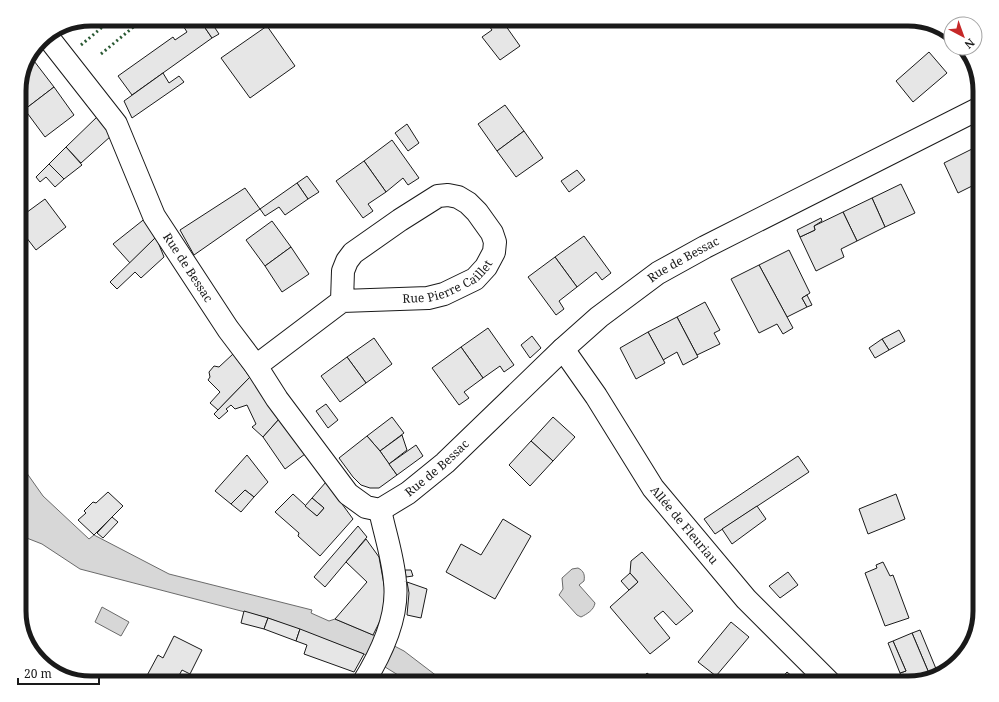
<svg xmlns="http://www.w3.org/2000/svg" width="999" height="702" font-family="'Noto Serif',serif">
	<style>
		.water { fill: #d7d7d7; stroke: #6a6a6a }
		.building { fill: #e6e6e6; stroke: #1a1a1a }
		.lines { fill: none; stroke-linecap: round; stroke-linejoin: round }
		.minor-casing { stroke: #1a1a1a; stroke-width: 24 }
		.minor { stroke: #fff; stroke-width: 22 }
		.hedge { stroke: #2b5a34; stroke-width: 3; stroke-dasharray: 2 3; stroke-linecap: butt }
		.labels { text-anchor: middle; stroke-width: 3; stroke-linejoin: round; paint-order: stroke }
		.street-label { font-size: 12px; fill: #1a1a1a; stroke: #fff }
		.rim { fill: none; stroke: #1a1a1a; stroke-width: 5 }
	</style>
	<rect width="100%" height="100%" fill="#fff"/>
	<g class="water">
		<polygon points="19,462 43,496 89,539 94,535 169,574 312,610 311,613 329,621 335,619 373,635 404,651 446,683 411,683 364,654 268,618 80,569 42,544 19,535"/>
		<path d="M578,568c6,3 7,7 6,13l-5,4 16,18c-1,7 -8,11 -14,14l-4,-2 -18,-20 4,-6 -1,-11 10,-9z"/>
		<polygon points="102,607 129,622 121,636 95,622"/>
	</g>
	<g class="building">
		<polygon points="183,19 199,19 212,38 132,95 118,76 173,37 175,40 187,32 180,21"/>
		<polygon points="199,19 209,19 219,34 212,38"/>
		<polygon points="484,19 507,19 503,22 520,46 500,60 482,37 492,30"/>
		<polygon points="267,26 295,66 250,98 221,58"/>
		<polygon points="929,52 947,73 913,102 896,81"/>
		<polygon points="31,57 54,87 20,113 19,111 19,86 26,61"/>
		<polygon points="163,73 169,83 179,76 184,82 132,118 124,101"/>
		<polygon points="54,87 74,115 45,137 25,110 20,113"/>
		<polygon points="505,105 524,131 497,151 478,124"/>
		<polygon points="99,115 111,136 81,163 66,147"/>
		<polygon points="407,124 419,143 408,151 395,133"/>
		<polygon points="524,131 543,158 516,177 497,151"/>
		<polygon points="392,140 419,178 408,185 403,178 386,192 364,161"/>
		<polygon points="980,145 980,182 958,193 944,163"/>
		<polygon points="66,147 82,165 64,179 49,164"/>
		<polygon points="364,161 386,192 368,204 373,211 363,218 336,181"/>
		<polygon points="49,164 64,179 55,187 46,177 40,182 36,177"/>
		<polygon points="577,170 585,180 569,192 561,181"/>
		<polygon points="307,176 319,192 308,199 297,183"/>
		<polygon points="297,183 308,199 285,215 279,207 265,216 260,209"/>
		<polygon points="901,184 915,213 885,227 872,198"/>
		<polygon points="245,188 260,209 194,255 180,230"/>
		<polygon points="872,198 885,227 857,241 843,212"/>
		<polygon points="45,199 66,227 36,250 19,228 19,218"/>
		<polygon points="843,212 857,241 841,249 844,257 816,271 800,237 815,230 814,226"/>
		<polygon points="147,217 156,237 130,263 113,244"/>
		<polygon points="821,218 822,221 814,226 815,230 800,237 797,230"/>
		<polygon points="272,221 291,247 265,266 246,240"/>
		<polygon points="584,236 611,273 602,280 596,272 577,287 555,257"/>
		<polygon points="156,237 164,257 141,278 135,272 117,289 110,282"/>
		<polygon points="291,247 309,274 282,292 265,266"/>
		<polygon points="789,250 810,293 802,298 807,307 787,317 759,265"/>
		<polygon points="555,257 577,287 559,301 564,309 556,315 528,277"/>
		<polygon points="759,265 793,328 783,334 777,324 759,333 731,279"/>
		<polygon points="807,295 812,305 807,307 802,298"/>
		<polygon points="705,302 720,330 714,333 720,344 697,355 677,317"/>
		<polygon points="677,317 698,357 683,365 677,352 663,360 648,332"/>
		<polygon points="488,328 514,365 504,372 500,366 483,378 461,347"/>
		<polygon points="899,330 905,341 889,350 882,339"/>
		<polygon points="648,332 665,363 636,379 620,348"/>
		<polygon points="532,336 541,348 530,358 521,345"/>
		<polygon points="374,338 392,364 366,383 347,357"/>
		<polygon points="882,339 889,350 875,358 869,348"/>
		<polygon points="461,347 483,378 464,392 469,398 459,405 432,368"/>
		<polygon points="233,354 250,377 218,410 210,403 220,392 208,380 210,377 209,372 214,366 219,367"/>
		<polygon points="347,357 366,383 340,402 321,376"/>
		<polygon points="250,377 280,418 263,437 252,427 256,424 247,405 235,409 231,405 226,409 228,411 219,419 214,414"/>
		<polygon points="326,404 338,420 328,428 316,411"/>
		<polygon points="392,417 404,433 380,451 367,436"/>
		<polygon points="553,417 575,437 553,461 531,441"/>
		<polygon points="280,418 305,454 285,469 263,437"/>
		<polygon points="402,435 407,450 389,464 380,451"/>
		<polygon points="367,436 380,451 397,475 379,488 370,488 361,485 353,477 339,458"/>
		<polygon points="531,441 553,461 530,486 509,465"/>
		<polygon points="416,445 423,456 397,475 389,464"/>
		<polygon points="247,455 268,482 254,497 245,490 231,504 215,491"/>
		<polygon points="798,456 809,472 715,534 704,519"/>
		<polygon points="326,482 353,519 320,556 298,536 299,533 275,512 293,494 317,516 324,508 312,498"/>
		<polygon points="245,490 254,497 241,512 231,504"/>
		<polygon points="108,492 123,506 94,535 78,520 86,513 84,511 93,502 96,503"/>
		<polygon points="896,494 905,519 868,534 859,509"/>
		<polygon points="312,498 324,508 317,516 305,506"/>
		<polygon points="757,506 766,519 732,544 722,529"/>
		<polygon points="112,517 118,522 103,538 97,533"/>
		<polygon points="503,519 531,536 495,599 446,572 461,544 481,555"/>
		<polygon points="358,526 367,537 325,587 314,577"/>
		<polygon points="366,539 379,557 385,590 383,615 373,635 335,619 367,582 346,562"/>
		<polygon points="642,552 693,611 676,625 663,611 654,618 670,638 650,654 610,607 638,582 630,573 631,561"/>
		<polygon points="883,562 890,576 893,575 909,618 885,626 865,573 877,568 876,565"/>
		<polygon points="405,570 411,570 413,576 406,577"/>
		<polygon points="788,572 798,585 780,598 769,586"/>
		<polygon points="630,573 638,582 629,590 621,581"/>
		<polygon points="407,582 427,589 421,618 407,615 409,593"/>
		<polygon points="244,611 268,618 264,629 241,623"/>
		<polygon points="268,618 300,629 296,641 264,629"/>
		<polygon points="731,622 749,637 716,676 698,662"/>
		<polygon points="300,629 364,654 354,672 304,654 307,645 296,641"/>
		<polygon points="920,630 939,676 931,678 912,633"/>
		<polygon points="912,633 931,678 904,683 900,673 906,671 893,641"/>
		<polygon points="174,636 202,650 190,674 182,670 175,683 143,683 158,655 163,658"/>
		<polygon points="893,641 906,671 900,673 888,643"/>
		<polygon points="787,672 800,683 777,683"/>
		<polygon points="647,673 660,683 639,683"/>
	</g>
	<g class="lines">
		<defs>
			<g id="minor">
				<path id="s1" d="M47,36l69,88 38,92 74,113 28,37 21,33 71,95 18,13 14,3 28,-17 37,-30 118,-114 36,-32 59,-44 47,-26 275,-139"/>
				<path id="s2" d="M563,349l33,47 57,92 93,111 84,84"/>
				<path id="s3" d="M256,366l86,-65 86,-3 16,-4 31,-15 11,-12 8,-15 1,-10 -3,-9 -15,-21 -9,-9 -10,-6 -10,-2 -10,1 -38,24 -47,33 -6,8 -4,10 -1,30"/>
				<path d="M363,683c18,-29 36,-66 32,-101 -2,-25 -10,-48 -15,-72"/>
			</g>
		</defs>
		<use href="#minor" class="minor-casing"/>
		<use href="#minor" class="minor"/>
		<g class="hedge">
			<polyline points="81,45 112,19"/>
			<polyline points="101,54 143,19"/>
		</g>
	</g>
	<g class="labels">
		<g class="street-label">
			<text dy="4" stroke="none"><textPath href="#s1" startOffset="982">Rue de Bessac</textPath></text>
			<text dy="4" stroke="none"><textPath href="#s1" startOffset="273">Rue de Bessac</textPath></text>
			<text dy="4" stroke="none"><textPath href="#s3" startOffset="218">Rue Pierre Caillet</textPath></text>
			<text dy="4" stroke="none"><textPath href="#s1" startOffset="658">Rue de Bessac</textPath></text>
			<text dy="4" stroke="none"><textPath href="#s2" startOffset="214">Allée de Fleuriau</textPath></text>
		</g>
	</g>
	<path d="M0 0H999V702H0ZM91 26H908A65 65 0 0 1 973 91V611A65 65 0 0 1 908 676H91A65 65 0 0 1 26 611V91A65 65 0 0 1 91 26Z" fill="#fff" fill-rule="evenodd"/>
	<path class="rim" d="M91 26H908A65 65 0 0 1 973 91V611A65 65 0 0 1 908 676H91A65 65 0 0 1 26 611V91A65 65 0 0 1 91 26Z"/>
	<g transform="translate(963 36) rotate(139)"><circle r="19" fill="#ffffff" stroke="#a3a3a3"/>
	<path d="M0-3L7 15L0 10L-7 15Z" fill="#c62828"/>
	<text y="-6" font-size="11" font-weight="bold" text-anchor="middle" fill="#1a1a1a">N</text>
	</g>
	<path d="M18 678v6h81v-6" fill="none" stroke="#1a1a1a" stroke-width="2"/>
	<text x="24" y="678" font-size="12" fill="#1a1a1a" stroke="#ffffff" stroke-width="3" paint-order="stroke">20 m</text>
</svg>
